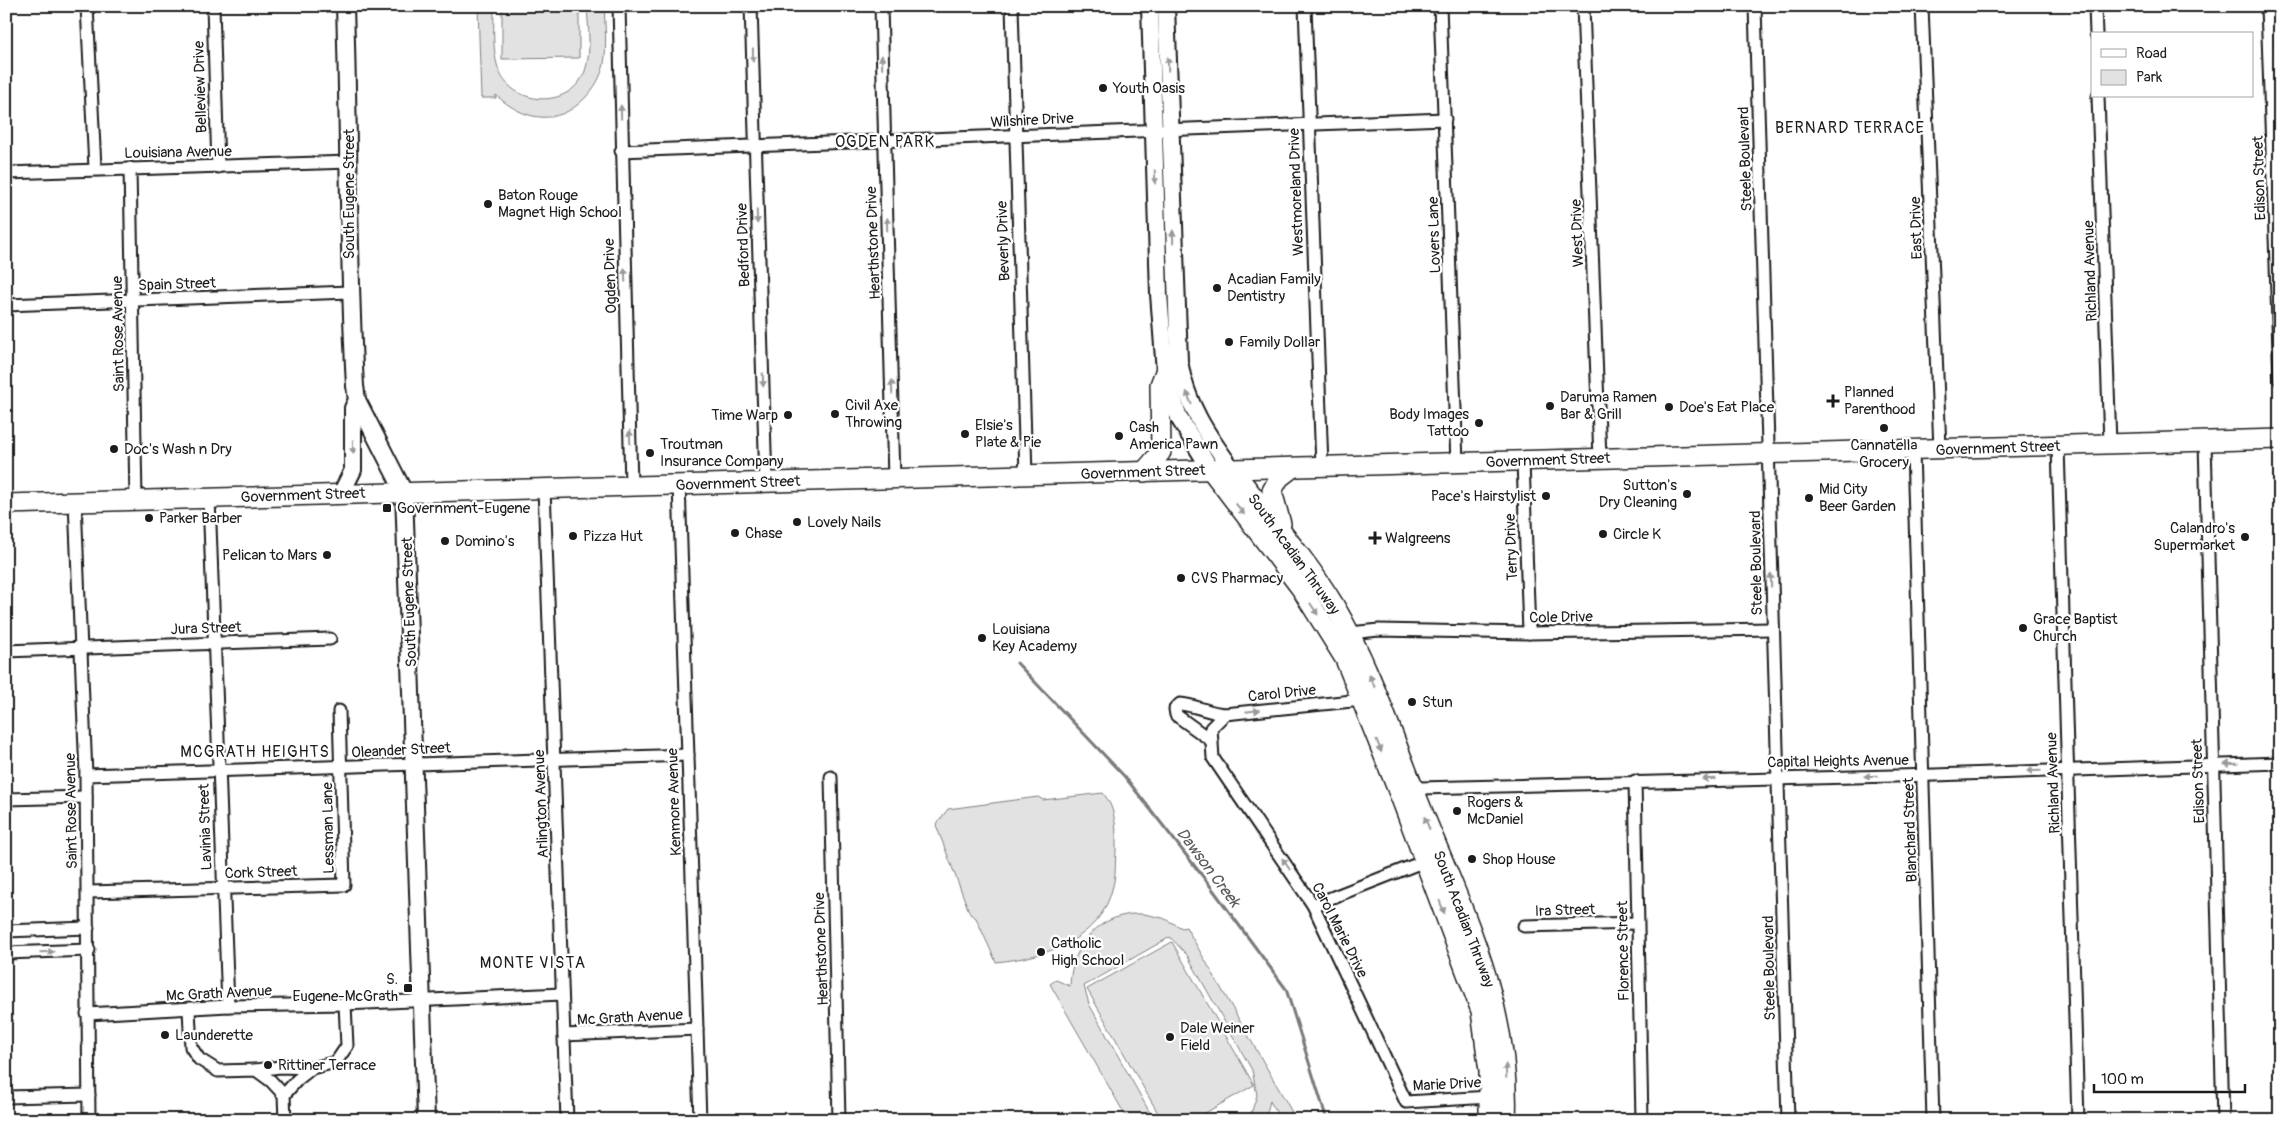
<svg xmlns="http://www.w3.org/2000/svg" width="2286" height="1126" font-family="Pangolin,sans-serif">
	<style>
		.green { fill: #e2e2e2; stroke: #7f7f7f }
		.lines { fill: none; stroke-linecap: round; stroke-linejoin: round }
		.stream { stroke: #7a7a7a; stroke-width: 3 }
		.street-casing { stroke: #1c1c1c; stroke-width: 15 }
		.secondary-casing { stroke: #1c1c1c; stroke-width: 20 }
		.primary-casing { stroke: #1c1c1c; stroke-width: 22 }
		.street { stroke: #fff; stroke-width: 11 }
		.secondary { stroke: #fff; stroke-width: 16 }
		.primary { stroke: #fff; stroke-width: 19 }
		.oneway { fill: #999 }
		.poi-dot { fill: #1c1c1c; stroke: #fff; stroke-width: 2 }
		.labels { text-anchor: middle; stroke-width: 4.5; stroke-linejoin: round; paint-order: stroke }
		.street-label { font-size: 15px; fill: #1c1c1c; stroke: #fff }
		.poi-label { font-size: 15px; fill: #1c1c1c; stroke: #fff; text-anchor: start }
		.neighbourhood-label { font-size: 16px; letter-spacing: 1px; fill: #1c1c1c; stroke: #fff }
		.water-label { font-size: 16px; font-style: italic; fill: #5a5a5a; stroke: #fff }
	</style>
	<rect width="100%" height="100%" fill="#fff"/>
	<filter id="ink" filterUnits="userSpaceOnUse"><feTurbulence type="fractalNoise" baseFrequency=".02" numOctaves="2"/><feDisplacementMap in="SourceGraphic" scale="10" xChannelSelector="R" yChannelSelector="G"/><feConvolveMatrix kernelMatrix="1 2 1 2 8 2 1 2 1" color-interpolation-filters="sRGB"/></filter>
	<g filter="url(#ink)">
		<g class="green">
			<path d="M478,6h16c0,20 -2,43 4,62 12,38 72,43 87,3 7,-20 3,-44 2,-65h17c1,19 3,40 0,58 -3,13 -10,25 -19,34 -28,29 -61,23 -89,-3v3h-15z"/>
			<polygon points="502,6 579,6 579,58 502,59"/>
			<path d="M1103,793c14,17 13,37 13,58 -1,12 0,24 -3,35 -12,55 -68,71 -117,76l-20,-44 -6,-4 -34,-89 12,-16 90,-12 5,3z"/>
			<path d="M1144,914l19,4 19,10 4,-1 106,185 -12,7 -10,-18 -5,19h-16l8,-25 -5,-25 -65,-115 -17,-18 -86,49 5,18 65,116h-26l-78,-136 6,-4 14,6c1,-42 31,-75 74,-72z"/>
			<polygon points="1172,942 1254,1085 1193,1120 1162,1120 1087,989"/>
		</g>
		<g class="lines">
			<polyline class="stream" points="1017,663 1125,777 1208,883 1286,989 1327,1120"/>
			<defs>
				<g id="street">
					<polyline points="87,6 95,168"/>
					<polyline points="213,6 218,167"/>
					<polyline points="619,6 631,486"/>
					<polyline points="751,6 766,482"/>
					<polyline points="881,6 894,479"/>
					<polyline points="1012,6 1026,475"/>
					<polyline points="1305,6 1322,466"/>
					<polyline points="1440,6 1457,463"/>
					<polyline points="1583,6 1600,459"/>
					<polyline points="1755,6 1788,1120"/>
					<polyline points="1922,6 1940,449"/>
					<polyline points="2095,6 2096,34"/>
					<polyline points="2267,6 2280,380"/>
					<polyline points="2098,96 2110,444"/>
					<polyline points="621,151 1445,119"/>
					<polyline points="130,168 136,500"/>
					<polyline points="6,173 350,162"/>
					<polyline points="6,305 350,292"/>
					<polyline points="2205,442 2223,1120"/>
					<polyline points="2058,446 2078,1120"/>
					<polyline points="1913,450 1933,1120"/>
					<polyline points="1523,461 1529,633"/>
					<polyline points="679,484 700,1120"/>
					<polyline points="544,488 567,1120"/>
					<polyline points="209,498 228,1006"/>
					<polyline points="75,501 86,775 89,1120"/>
					<polyline points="1350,633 1379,630 1529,633 1772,629"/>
					<polyline points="6,651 330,639"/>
					<polyline points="1362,700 1225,714 1211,728 1213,758 1313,905 1406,1102 1490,1097"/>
					<path d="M1212,741l-36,-26 -1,-6 5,-5c15,1 29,9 45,10"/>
					<polyline points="86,775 688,755"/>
					<polyline points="831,777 839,1120"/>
					<polyline points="1635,781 1642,1120"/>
					<polyline points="1411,794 1420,788 1935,775 2280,763"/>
					<polyline points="6,799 86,797"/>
					<polyline points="88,892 344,885 339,711"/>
					<polyline points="1313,905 1430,859"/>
					<polyline points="1524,926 1637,923"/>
					<polyline points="6,931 88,928"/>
					<polyline points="6,953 89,950"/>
					<polyline points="189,1010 191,1047 199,1059 218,1071 256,1070 271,1081 284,1095 285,1120"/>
					<polyline points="87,1014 228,1006 345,1004 562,994"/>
					<polyline points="564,1035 697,1029"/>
					<polyline points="256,1070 280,1067 312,1068"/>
					<polyline points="284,1095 297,1080 312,1068 336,1062 347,1046 345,1004"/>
					<polyline points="6,1097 89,1095"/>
				</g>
				<g id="secondary">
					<path d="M345,6c4,127 3,254 10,380l2,14 47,92 22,628"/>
					<polyline points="1150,6 1159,294 1165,372 1179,418 1211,470"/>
					<path d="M1166,6l13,355c7,43 28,74 53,108"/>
					<polyline points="341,494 353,470 353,408 357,400"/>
				</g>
				<g id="primary">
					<path d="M1232,469c34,45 73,88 102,136 35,59 56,124 81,187 42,108 97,209 91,328"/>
					<polyline points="1211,470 1300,587 1345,659 1402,801 1481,1011 1489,1071 1489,1120"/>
					<polyline points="1144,472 1161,452 1160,385 1165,372"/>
					<polyline points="6,504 2280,439"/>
					<polyline points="1281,524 1272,491 1279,478 1292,468"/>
				</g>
			</defs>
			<use href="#street" class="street-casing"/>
			<use href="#secondary" class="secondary-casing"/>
			<use href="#primary" class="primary-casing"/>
			<use href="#street" class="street"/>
			<use href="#secondary" class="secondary"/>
			<use href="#primary" class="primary"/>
		</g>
		<defs><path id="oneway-solid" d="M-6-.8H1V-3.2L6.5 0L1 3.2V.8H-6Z" transform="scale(1.25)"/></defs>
		<g class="oneway">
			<use href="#oneway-solid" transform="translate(753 55) rotate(89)"/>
			<use href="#oneway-solid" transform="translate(882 62) rotate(-92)"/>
			<use href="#oneway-solid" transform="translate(1168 64) rotate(-92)"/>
			<use href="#oneway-solid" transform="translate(621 112) rotate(-91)"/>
			<use href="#oneway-solid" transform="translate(1155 177) rotate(88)"/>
			<use href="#oneway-solid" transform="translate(757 217) rotate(88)"/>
			<use href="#oneway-solid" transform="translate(887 224) rotate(-92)"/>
			<use href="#oneway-solid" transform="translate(1173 237) rotate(-92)"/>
			<use href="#oneway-solid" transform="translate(625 275) rotate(-92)"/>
			<use href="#oneway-solid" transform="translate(763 380) rotate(88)"/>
			<use href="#oneway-solid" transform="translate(892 387) rotate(-92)"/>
			<use href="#oneway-solid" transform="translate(1189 398) rotate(-111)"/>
			<use href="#oneway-solid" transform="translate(630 437) rotate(-92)"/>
			<use href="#oneway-solid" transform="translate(353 447) rotate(89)"/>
			<use href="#oneway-solid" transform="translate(1240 509) rotate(52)"/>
			<use href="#oneway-solid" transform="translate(1771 580) rotate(-91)"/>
			<use href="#oneway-solid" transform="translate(1314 609) rotate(57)"/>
			<use href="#oneway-solid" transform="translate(1372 681) rotate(-113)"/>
			<use href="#oneway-solid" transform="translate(1253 711) rotate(-6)"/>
			<use href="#oneway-solid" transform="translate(1379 746) rotate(69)"/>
			<use href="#oneway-solid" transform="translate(2231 764) rotate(179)"/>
			<use href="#oneway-solid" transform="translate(2034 771) rotate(178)"/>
			<use href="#oneway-solid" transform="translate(1871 776) rotate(179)"/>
			<use href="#oneway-solid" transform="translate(1709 779) rotate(178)"/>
			<use href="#oneway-solid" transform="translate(1427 823) rotate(-112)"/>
			<use href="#oneway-solid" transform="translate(1286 864) rotate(-124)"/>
			<use href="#oneway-solid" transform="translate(1442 907) rotate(69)"/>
			<use href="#oneway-solid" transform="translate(47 952) rotate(-2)"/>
			<use href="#oneway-solid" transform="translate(1506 1071) rotate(-93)"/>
		</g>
	</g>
	<g class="poi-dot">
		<circle cx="1103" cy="88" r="5"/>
		<circle cx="488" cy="204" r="5"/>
		<circle cx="1217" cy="288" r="5"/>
		<circle cx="1229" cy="342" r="5"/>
		<path d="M1830.5 393.5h5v5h5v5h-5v5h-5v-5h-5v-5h5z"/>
		<circle cx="1550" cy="406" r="5"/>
		<circle cx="1669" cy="407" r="5"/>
		<circle cx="835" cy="414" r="5"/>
		<circle cx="788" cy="415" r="5"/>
		<circle cx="1479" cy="423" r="5"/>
		<circle cx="1884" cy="428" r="5"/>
		<circle cx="965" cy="434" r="5"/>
		<circle cx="1119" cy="436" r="5"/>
		<circle cx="114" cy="449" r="5"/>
		<circle cx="650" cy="453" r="5"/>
		<circle cx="1687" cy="494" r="5"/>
		<circle cx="1546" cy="496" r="5"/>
		<circle cx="1809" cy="498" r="5"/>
		<rect x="382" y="503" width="10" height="10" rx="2.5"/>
		<circle cx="149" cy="518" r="5"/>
		<circle cx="797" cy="522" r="5"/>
		<circle cx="735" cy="533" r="5"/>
		<circle cx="1603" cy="534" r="5"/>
		<circle cx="573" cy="536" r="5"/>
		<circle cx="2245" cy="537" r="5"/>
		<path d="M1372.5 530.5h5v5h5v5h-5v5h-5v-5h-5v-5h5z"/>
		<circle cx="445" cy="541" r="5"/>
		<circle cx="327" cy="555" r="5"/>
		<circle cx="1181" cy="578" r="5"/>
		<circle cx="2023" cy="628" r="5"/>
		<circle cx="982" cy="638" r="5"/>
		<circle cx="1412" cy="702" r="5"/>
		<circle cx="1457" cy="811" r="5"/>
		<circle cx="1472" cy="859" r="5"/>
		<circle cx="1041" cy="952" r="5"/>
		<rect x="403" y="983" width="10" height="10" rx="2.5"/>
		<circle cx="165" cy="1035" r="5"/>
		<circle cx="1170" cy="1037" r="5"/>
		<circle cx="268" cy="1065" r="5"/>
	</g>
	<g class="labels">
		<g class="street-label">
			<text transform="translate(200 87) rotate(-92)" y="5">Belleview Drive</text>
			<text transform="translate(1032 120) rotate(-3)" y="5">Wilshire Drive</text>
			<text transform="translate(178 152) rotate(-1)" y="5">Louisiana Avenue</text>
			<text transform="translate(1745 159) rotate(-92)" y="5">Steele Boulevard</text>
			<text transform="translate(2259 178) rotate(-92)" y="5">Edison Street</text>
			<text transform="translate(1296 192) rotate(-92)" y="5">Westmoreland Drive</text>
			<text transform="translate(349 194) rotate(-90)" y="5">South Eugene Street</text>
			<text transform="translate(1916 228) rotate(-92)" y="5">East Drive</text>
			<text transform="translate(1577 233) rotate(-92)" y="5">West Drive</text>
			<text transform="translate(1434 235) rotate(-92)" y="5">Lovers Lane</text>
			<text transform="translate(1003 241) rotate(-92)" y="5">Beverly Drive</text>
			<text transform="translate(873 243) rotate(-92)" y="5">Hearthstone Drive</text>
			<text transform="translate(743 245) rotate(-92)" y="5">Bedford Drive</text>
			<text transform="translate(2090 271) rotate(-92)" y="5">Richland Avenue</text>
			<text transform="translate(610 276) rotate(-92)" y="5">Ogden Drive</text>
			<text transform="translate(177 284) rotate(-2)" y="5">Spain Street</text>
			<text transform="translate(118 334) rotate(-91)" y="5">Saint Rose Avenue</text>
			<text transform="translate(1998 448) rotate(-2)" y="5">Government Street</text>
			<text transform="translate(1548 460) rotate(-2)" y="5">Government Street</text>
			<text transform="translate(1143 472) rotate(-2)" y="5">Government Street</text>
			<text transform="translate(738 483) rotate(-2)" y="5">Government Street</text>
			<text transform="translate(303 495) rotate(-2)" y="5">Government Street</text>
			<text transform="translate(1511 547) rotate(-92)" y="5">Terry Drive</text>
			<text transform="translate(1294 554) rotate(54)" y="5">South Acadian Thruway</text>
			<text transform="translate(1756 563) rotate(-91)" y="5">Steele Boulevard</text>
			<text transform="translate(409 602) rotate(-92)" y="5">South Eugene Street</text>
			<text transform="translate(1561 617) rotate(-1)" y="5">Cole Drive</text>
			<text transform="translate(206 628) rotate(-2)" y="5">Jura Street</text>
			<text transform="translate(1282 693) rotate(-6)" y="5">Carol Drive</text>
			<text transform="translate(401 750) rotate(-3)" y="5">Oleander Street</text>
			<text transform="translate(1838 761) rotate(-1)" y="5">Capital Heights Avenue</text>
			<text transform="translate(2198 781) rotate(-92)" y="5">Edison Street</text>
			<text transform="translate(2053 783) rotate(-92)" y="5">Richland Avenue</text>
			<text transform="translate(674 802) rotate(-92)" y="5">Kenmore Avenue</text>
			<text transform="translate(541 804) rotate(-92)" y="5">Arlington Avenue</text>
			<text transform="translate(71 811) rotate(-91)" y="5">Saint Rose Avenue</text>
			<text transform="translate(205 827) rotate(-92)" y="5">Lavinia Street</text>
			<text transform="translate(328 828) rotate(-91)" y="5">Lessman Lane</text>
			<text transform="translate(1910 830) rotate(-92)" y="5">Blanchard Street</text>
			<text transform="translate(261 872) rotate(-2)" y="5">Cork Street</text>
			<text transform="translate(1565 910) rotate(-2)" y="5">Ira Street</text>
			<text transform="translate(1464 919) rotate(69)" y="5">South Acadian Thruway</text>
			<text transform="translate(1340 930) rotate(63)" y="5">Carol Marie Drive</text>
			<text transform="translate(821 949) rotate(-92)" y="5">Hearthstone Drive</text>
			<text transform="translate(1623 951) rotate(-91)" y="5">Florence Street</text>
			<text transform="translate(1769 968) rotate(-91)" y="5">Steele Boulevard</text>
			<text transform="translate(219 993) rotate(-3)" y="5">Mc Grath Avenue</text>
			<text transform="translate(630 1017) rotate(-3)" y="5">Mc Grath Avenue</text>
			<text transform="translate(1447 1084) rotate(-3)" y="5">Marie Drive</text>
		</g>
		<g class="poi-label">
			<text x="1113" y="93">Youth Oasis</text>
			<text x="498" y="200">Baton Rouge<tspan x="498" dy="17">Magnet High School</tspan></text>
			<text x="1227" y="284">Acadian Family<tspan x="1227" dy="17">Dentistry</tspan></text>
			<text x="1239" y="347">Family Dollar</text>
			<text x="1844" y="397">Planned<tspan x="1844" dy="17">Parenthood</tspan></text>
			<text x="1560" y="402">Daruma Ramen<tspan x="1560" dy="17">Bar &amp; Grill</tspan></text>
			<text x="845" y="410">Civil Axe<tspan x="845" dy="17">Throwing</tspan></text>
			<text x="1679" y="412">Doe's Eat Place</text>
			<text x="1469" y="419" text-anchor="end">Body Images<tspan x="1469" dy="17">Tattoo</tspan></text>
			<text x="778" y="420" text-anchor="end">Time Warp</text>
			<text x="975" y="430">Elsie's<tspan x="975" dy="17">Plate &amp; Pie</tspan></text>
			<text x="1129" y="432">Cash<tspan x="1129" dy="17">America Pawn</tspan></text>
			<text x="660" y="449">Troutman<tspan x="660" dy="17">Insurance Company</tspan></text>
			<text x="1884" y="450" text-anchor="middle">Cannatella<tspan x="1884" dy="17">Grocery</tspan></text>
			<text x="124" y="454">Doc's Wash n Dry</text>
			<text x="1677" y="490" text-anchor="end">Sutton's<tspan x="1677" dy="17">Dry Cleaning</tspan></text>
			<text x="1819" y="494">Mid City<tspan x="1819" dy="17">Beer Garden</tspan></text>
			<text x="1536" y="501" text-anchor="end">Pace's Hairstylist</text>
			<text x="397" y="513">Government-Eugene</text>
			<text x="159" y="523">Parker Barber</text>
			<text x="807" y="527">Lovely Nails</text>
			<text x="2235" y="533" text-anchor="end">Calandro's<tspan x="2235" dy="17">Supermarket</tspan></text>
			<text x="745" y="538">Chase</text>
			<text x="1613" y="539">Circle K</text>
			<text x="583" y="541">Pizza Hut</text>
			<text x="1385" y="543">Walgreens</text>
			<text x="455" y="546">Domino's</text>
			<text x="317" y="560" text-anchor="end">Pelican to Mars</text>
			<text x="1191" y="583">CVS Pharmacy</text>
			<text x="2033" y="624">Grace Baptist<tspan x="2033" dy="17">Church</tspan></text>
			<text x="992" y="634">Louisiana<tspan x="992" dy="17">Key Academy</tspan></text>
			<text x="1422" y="707">Stun</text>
			<text x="1467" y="807">Rogers &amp;<tspan x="1467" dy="17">McDaniel</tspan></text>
			<text x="1482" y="864">Shop House</text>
			<text x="1051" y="948">Catholic<tspan x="1051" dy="17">High School</tspan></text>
			<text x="398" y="984" text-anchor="end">S.<tspan x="398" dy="17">Eugene-McGrath</tspan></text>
			<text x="1180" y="1033">Dale Weiner<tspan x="1180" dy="17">Field</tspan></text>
			<text x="175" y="1040">Launderette</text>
			<text x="278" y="1070">Rittiner Terrace</text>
		</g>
		<g class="neighbourhood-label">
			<text x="1850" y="133">BERNARD TERRACE</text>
			<text x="885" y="147">OGDEN PARK</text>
			<text x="255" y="757">MCGRATH HEIGHTS</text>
			<text x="533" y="968">MONTE VISTA</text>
		</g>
		<g class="water-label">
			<text transform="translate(1209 867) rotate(53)" y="6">Dawson Creek</text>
		</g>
	</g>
	<rect width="2286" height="1126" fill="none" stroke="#fff" stroke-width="25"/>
	<rect x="12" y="12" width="2261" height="1101" fill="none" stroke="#1c1c1c" stroke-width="2" filter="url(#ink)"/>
	<rect x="2091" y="32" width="162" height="65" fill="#ffffff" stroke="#a4a4a4"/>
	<rect x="2101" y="49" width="25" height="8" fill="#ffffff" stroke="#a4a4a4"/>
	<text x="2136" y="58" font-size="15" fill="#1c1c1c">Road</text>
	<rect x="2101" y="70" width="25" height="15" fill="#e2e2e2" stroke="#a4a4a4"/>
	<text x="2136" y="82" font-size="15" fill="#1c1c1c">Park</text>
	<path d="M2094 1084v8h151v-8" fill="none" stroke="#1c1c1c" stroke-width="2.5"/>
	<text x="2101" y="1084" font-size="15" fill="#1c1c1c" stroke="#ffffff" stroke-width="4" paint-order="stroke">100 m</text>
</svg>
